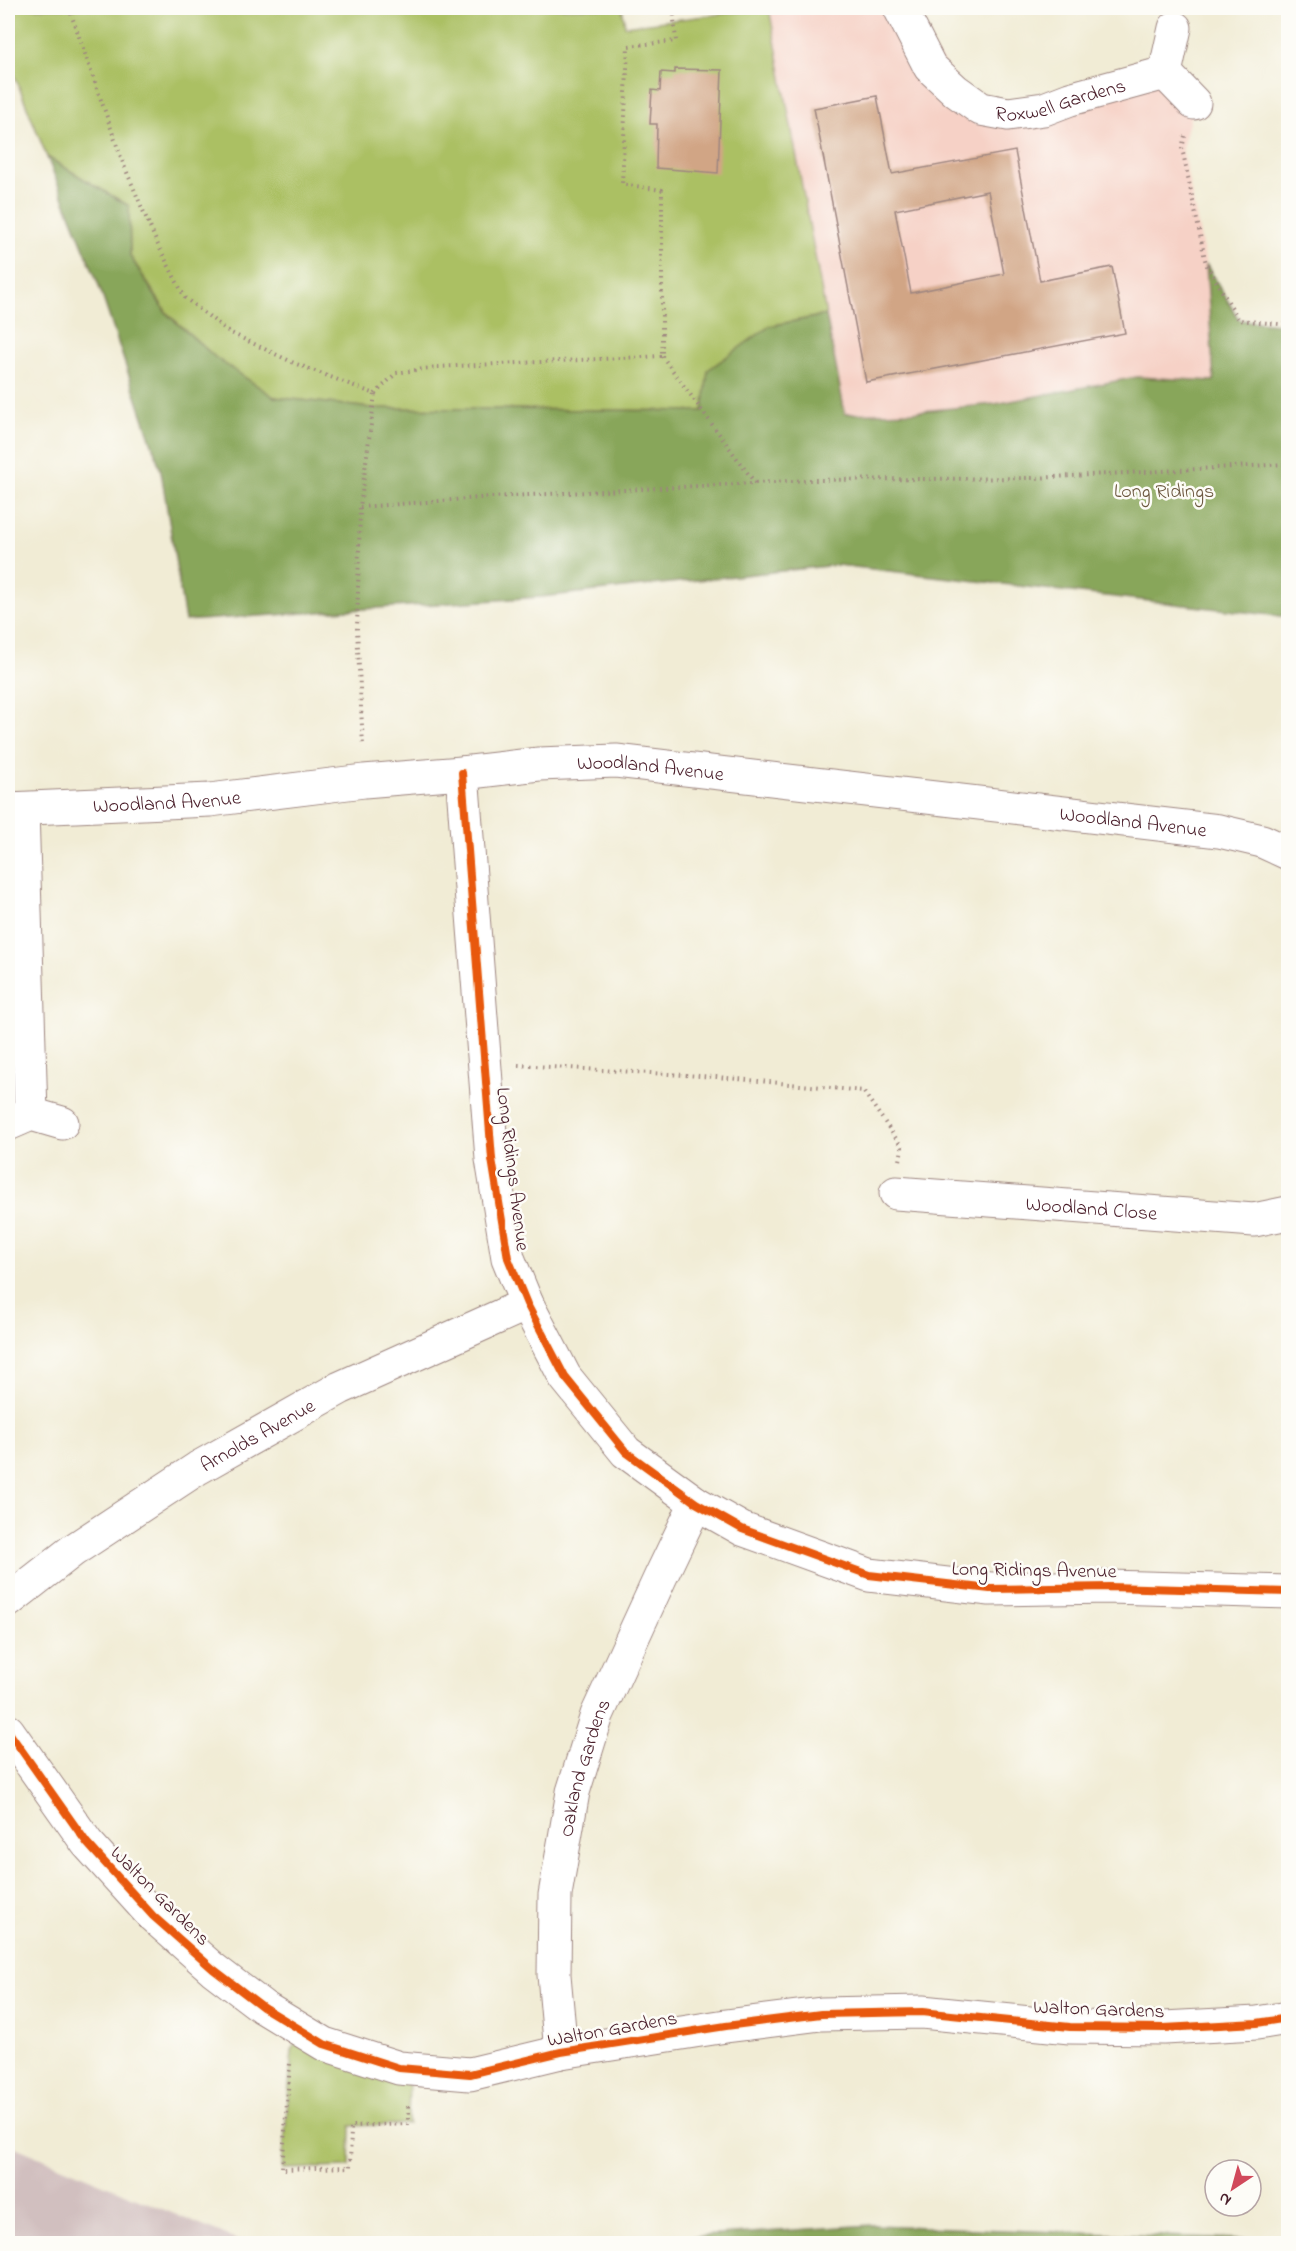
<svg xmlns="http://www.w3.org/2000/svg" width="1296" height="2251" font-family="'Indie Flower',sans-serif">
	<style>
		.built { fill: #f6d1c6 }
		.industrial { fill: #d1bfbf }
		.green { fill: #abc064; stroke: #7a7048; stroke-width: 1.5 }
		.forest { fill: #88a65a; stroke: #696242; stroke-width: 1.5 }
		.building { fill: #d1a585; fill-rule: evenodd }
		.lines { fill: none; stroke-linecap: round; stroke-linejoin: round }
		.minor-casing { stroke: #9e8680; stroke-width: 35 }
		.path { stroke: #9e8680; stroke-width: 4; stroke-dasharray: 1.5 4.5; stroke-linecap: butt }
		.minor { stroke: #fff; stroke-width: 33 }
		.cycleway-casing { stroke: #fdfcf7; stroke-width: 11 }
		.cycleway { stroke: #e8590c; stroke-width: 8 }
		.labels { text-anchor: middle; stroke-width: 5; stroke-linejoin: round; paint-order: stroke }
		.street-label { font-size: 20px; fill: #4a1f2b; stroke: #fdfcf7 }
		.park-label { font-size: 20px; fill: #6c573f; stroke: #fdfcf7 }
	</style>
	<rect width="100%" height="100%" fill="#fdfcf7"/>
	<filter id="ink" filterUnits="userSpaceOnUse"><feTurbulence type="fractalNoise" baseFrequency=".0167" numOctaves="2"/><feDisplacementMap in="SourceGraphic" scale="12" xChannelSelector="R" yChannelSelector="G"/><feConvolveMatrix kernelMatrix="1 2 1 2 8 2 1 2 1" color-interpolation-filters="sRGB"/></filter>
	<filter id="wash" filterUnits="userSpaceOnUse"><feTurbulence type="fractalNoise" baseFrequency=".008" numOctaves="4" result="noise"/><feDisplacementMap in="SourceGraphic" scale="24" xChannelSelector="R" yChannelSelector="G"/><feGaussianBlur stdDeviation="1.35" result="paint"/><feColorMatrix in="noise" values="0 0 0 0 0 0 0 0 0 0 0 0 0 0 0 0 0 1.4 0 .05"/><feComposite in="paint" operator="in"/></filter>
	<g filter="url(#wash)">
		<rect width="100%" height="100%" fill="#f1ecd5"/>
		<polygon class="built" points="769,8 900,8 981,109 1149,76 1194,103 1182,148 1206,264 1214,381 1137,377 1060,390 995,404 912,412 844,414"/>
		<polygon class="industrial" points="8,2144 243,2243 8,2243"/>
		<g class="green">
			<polygon points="8,8 622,8 625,26 769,8 826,315 770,326 704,411 371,408 274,397 216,358 167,313 130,256 129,206 47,157 8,59"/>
			<polygon points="302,2030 409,2070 408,2124 351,2126 350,2167 282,2169 292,2051"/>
		</g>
		<g class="forest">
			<polygon points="47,157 129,206 130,256 166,313 216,358 274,397 371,408 703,411 708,370 770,326 826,315 845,414 912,412 995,404 1137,377 1214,381 1206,264 1239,320 1288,325 1288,617 837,565 541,597 185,621 161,471 98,283"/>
			<polygon points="873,2225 1288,2241 1288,2243 644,2243 656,2239"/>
		</g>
		<g id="blocks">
			<g class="building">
				<polygon points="675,69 722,70 718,173 656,168 657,124 650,124 652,90 660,91 661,72 675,73"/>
				<path d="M877,96l15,78 123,-23 25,130 72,-14 13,66 -259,49 -52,-274zM988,191l16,83 -93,19 -16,-83z"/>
			</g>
		</g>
	</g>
	<g filter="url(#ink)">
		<use href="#blocks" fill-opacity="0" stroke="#9e8680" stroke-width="1.5"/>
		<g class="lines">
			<defs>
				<g id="minor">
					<path id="s1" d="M900,8l30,59 26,24 25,18 27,5 36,-5 26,-10 95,-26 29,30"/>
					<polyline points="1165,73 1175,28"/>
					<polyline points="462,773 492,1159 508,1258 527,1304 565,1377 626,1452 696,1503 742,1529 869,1575 990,1589 1109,1587 1288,1592"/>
					<path id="s2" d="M8,809l202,-9 154,-19 98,-8 77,-9 77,-3 603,70 43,10 26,12"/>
					<polyline points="22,809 31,1114"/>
					<polyline points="8,1124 31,1114 62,1123"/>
					<path id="s3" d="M896,1193l358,27 34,-7"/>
					<path id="s4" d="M8,1601l64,-50 126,-83 142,-80 187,-84"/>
					<polyline points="8,1731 87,1843 153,1916 213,1969 263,2007 324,2044 399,2068 470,2074 561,2052 726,2026 821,2014 922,2012 1070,2027 1164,2028 1257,2023 1288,2018"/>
					<path id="s5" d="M561,2052l-7,-77 1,-80 18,-103 24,-77 63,-137 36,-75"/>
				</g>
			</defs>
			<use href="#minor" class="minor-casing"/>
			<g class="path">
				<polyline points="69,8 123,163 156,241 185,298 229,332 294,363 375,394 360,507 357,629 363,746"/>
				<polyline points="1185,136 1182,148 1206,264 1239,320 1288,325"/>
				<polyline points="662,356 755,483"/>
				<polyline points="375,394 396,373 437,367 662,356 662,190 622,184 628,46 676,41 673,8"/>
				<polyline points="360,507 492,497 810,480 1035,478 1288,464"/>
				<polyline points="518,1065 717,1077 863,1091 902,1147 900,1161"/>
				<polyline points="290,2064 282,2169 350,2167 351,2126 408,2124 408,2103"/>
			</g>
			<use href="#minor" class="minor"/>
			<defs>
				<g id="cycleway">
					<polyline points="462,773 492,1159 508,1258 527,1304 565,1377 626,1452 696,1503 742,1529 869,1575 990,1589 1109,1587 1288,1592"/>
					<polyline points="8,1731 87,1843 153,1916 213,1969 263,2007 324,2044 399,2068 470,2074 561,2052 726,2026 821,2014 922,2012 1070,2027 1164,2028 1257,2023 1288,2018"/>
				</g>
			</defs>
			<use href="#cycleway" class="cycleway-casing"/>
			<use href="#cycleway" class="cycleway"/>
		</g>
	</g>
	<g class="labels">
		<g class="street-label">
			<text dy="7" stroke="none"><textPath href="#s1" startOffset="214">Roxwell Gardens</textPath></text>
			<text dy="7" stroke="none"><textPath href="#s2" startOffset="645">Woodland Avenue</textPath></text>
			<text dy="7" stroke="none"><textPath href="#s2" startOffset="159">Woodland Avenue</textPath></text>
			<text dy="7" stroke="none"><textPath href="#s2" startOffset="1131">Woodland Avenue</textPath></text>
			<text transform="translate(514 1169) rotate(83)" y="7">Long Ridings Avenue</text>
			<text dy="7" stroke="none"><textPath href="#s3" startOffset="196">Woodland Close</textPath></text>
			<text dy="7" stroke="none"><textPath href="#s4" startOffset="300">Arnolds Avenue</textPath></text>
			<text transform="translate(1034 1569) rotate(1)" y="7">Long Ridings Avenue</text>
			<text dy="7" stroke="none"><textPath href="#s5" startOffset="288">Oakland Gardens</textPath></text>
			<text transform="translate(161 1895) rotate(45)" y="7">Walton Gardens</text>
			<text transform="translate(1099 2008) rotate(2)" y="7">Walton Gardens</text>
			<text transform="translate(612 2028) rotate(-10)" y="7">Walton Gardens</text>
		</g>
		<g class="park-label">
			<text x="1164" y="497">Long Ridings</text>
		</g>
	</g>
	<rect width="1296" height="2251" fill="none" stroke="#fdfcf7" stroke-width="30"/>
	<g transform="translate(1233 2188) rotate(216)"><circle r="28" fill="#fdfcf7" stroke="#b5a4a5" stroke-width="1.5"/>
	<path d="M0-4.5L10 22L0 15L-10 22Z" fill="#d1495b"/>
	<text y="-9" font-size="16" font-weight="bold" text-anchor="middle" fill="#4a1f2b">N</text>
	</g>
</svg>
